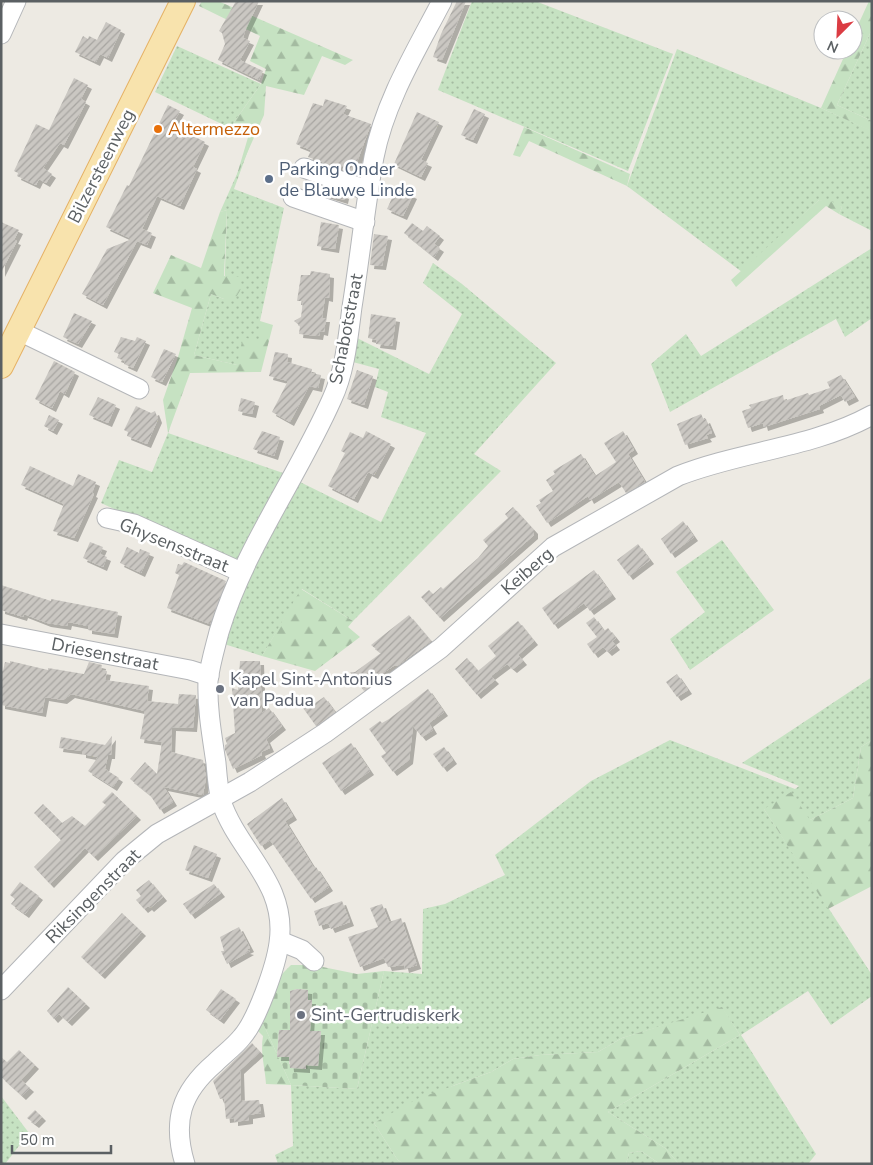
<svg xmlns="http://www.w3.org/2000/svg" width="873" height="1165" font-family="'Nunito Sans',sans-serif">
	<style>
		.grass { fill: url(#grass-dots) }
		.forest { fill: url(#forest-firs) }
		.cemetery { fill: url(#cemetery-stones); fill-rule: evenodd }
		.building { fill: url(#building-hatch); filter: url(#shadow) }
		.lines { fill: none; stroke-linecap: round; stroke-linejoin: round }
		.minor-casing { stroke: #b4b6b9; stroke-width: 21 }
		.major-casing { stroke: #e5b164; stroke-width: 26 }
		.minor { stroke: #fff; stroke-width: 19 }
		.major { stroke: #f8e3ad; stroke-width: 24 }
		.food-dot { fill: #e8710a; stroke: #fff; stroke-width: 2 }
		.service-dot { fill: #5c6f8a; stroke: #fff; stroke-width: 2 }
		.worship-dot { fill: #6b7280; stroke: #fff; stroke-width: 2 }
		.labels { text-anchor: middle; stroke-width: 5; stroke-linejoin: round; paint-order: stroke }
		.food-label { font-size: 18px; fill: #c56008; stroke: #fff; text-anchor: start }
		.street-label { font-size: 18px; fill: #5b6063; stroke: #fff }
		.service-label { font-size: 18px; fill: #4e5e75; stroke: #fff; text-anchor: start }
		.worship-label { font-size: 18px; fill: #5b616d; stroke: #fff; text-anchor: start }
	</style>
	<defs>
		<pattern id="grass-dots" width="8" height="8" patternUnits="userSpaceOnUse" patternTransform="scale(1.25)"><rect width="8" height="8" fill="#c6e2c2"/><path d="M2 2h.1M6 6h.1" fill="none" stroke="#a4bba1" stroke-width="1.8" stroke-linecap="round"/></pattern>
		<pattern id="forest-firs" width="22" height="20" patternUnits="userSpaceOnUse" patternTransform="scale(1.25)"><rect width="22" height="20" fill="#c6e2c2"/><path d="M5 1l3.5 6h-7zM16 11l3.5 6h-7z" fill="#a4bba1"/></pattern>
		<pattern id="cemetery-stones" width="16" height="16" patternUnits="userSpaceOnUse" patternTransform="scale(1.25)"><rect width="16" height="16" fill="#c6e2c2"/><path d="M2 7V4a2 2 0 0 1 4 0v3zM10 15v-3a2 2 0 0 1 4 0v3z" fill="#a4bba1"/></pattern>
		<pattern id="building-hatch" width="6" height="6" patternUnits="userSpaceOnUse" patternTransform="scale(1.25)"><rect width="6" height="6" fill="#cac7c2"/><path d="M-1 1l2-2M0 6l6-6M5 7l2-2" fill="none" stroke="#a7a5a1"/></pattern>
		<filter id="shadow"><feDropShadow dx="4" dy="4" stdDeviation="0" flood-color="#0004"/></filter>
	</defs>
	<rect width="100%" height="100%" fill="#edeae3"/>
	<g class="grass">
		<polygon points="472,1 535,1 673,54 628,171 438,90"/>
		<polygon points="872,29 872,121 837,105"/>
		<polygon points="177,46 261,84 230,128 155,92"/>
		<polygon points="677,49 821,108 870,130 872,125 872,231 839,214 842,207 819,200 742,272 627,186"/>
		<polygon points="250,145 234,189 284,208 260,321 260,343 237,365 194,355 211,294 224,299 227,210 220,212"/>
		<polygon points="872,248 872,318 845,337 836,319 670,412 651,364 686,334 701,356"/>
		<polygon points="433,263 462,284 556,363 474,454 501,471 353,621 302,589 262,656 224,644 242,591 298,481 381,522 426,433 381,417 388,392 375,387 379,369 349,361 353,336 429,374 462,314 423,283"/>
		<polygon points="168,433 286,474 243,559 233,563 101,503 119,460 152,472"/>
		<polygon points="722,540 774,610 690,670 670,639 705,612 676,572"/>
		<polygon points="872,677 872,740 861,747 853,798 810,820 764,809 872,975 872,996 831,1025 808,991 741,1035 816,1154 808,1164 679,1164 665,1148 608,1112 740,1035 722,1008 622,1038 598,1052 540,1055 513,1059 491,1072 455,1085 374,1123 397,1159 403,1164 278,1164 275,1155 293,1146 291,1085 357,1089 384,971 422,974 423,909 445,904 505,875 495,855 591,781 670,740 795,789 799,786 742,763"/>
		<polygon points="1,1096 29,1133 5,1164 1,1164"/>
		<polygon points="641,1151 660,1164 626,1164 629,1153"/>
	</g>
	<g class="forest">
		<polygon points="202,1 218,1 353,60 345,65 322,56 304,95 266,86 264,115 236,178 249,134 230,128 261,84 266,69 250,61 260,36 199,6"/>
		<polygon points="869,1 872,1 872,29 837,105 872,121 871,131 821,108 847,50 853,50 853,36"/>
		<polygon points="524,127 630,174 627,186 529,141 520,157 513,155"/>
		<polygon points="819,200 831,201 842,207 839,214 826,206 736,287 731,280"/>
		<polygon points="227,210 224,276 240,277 241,289 235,299 224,299 211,294 194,355 237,365 243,337 260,342 260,321 273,325 261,372 190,373 168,433 163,400 178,357 192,308 153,293 171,255 201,268 220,212"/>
		<polygon points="301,589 353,621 348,627 360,637 315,671 262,656"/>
		<polygon points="872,740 872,886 828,909 764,809 791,792 810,820 853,798 861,747"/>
		<polygon points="722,1007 740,1035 608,1112 665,1148 679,1164 660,1164 641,1151 629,1153 626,1164 403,1164 397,1159 374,1123 417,1099 491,1072 513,1059 540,1055 598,1052 622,1038"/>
		<path d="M262,1021l29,64 -25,-1c-1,-17 -6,-31 -3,-48l-6,-6z"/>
	</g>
	<path class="cemetery" d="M291,965h22l44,9 27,-3 -27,118 -66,-4 -29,-64 13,-40zM297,989l11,1v10l4,1 -2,30 11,1 -3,34 -29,-2v-7l-12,-1 2,-26h11v-39z"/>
	<g class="building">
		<polygon points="236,1 259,1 245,31 243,38 250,41 240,60 263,71 259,80 218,60 225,44 222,33 219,31"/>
		<polygon points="457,1 466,1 442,60 433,57 441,34"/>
		<polygon points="106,22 121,30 108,58 100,54 96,62 75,52 83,36 88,39 89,36 97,40"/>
		<polygon points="74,78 88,85 81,99 86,102 64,145 60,143 43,168 52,174 46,183 39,179 36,185 17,176 18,173 14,171 36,124 49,130"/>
		<polygon points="325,99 347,106 343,114 371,124 353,173 308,157 311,150 296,144 313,103 323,106"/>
		<polygon points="168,105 180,111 172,125 205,142 193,167 197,169 180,206 157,196 142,229 152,233 147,245 137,241 103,305 82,294 107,249 132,239 106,227 127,185 129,186"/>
		<polygon points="474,109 485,114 473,140 461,135"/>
		<polygon points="417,112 439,122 421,160 428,163 421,177 394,164"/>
		<polygon points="305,180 345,195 344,200 304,188"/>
		<polygon points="397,187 413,195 403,216 387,209"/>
		<polygon points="1,222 19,230 14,240 17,241 1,273"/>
		<polygon points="321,222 339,225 335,249 317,246"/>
		<polygon points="412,223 423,231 427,226 440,236 434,244 440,248 434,257 404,233"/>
		<polygon points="374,234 388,236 382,266 370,265"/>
		<polygon points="311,271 330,274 329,298 325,297 322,318 326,318 324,332 320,331 319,336 299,334 300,326 294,321 301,317 303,301 297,301 301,275 310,275"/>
		<polygon points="74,313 92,321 78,344 63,337"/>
		<polygon points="371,314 396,318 392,346 376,344 377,340 368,338"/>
		<polygon points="121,337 135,341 137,337 146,341 133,368 124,364 125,361 117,358 119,354 114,352"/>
		<polygon points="164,349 176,354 162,382 151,377"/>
		<polygon points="275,352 288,354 287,362 312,369 311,373 321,375 318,388 309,386 290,422 272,412 288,381 269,376"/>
		<polygon points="54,361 75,372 65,394 60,391 52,408 35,399"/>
		<polygon points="357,370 373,376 364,405 347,399"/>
		<polygon points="841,375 855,397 845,402 841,395 819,406 820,409 764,427 763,423 748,428 742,411 751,408 749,405 783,395 784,401 808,393 809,395 830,388 827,382"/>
		<polygon points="98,397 116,405 108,423 89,415"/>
		<polygon points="241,398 255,402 252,414 238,411"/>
		<polygon points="136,406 151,413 155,411 158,419 147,444 127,436 128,432 124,430"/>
		<polygon points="701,414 704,420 706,419 712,433 706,435 708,438 685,445 677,424"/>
		<polygon points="49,415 59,420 53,431 44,426"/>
		<polygon points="262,431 280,437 274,456 253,449"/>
		<polygon points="366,431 391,444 374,475 368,472 354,499 328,486 345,453 341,451 350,432 363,438"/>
		<polygon points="623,431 634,450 628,454 645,482 626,493 619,482 590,500 588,496 547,523 536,506 541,503 539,500 553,491 546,480 555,474 553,471 581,454 595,476 616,462 604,443"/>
		<polygon points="30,466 73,486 78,474 96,482 92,493 94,494 74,538 53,531 64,504 21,485"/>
		<polygon points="513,507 534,530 534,535 440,618 421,597 429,590 433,594 441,587 443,589 478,558 488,546 483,540 508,518 505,514"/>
		<polygon points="683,521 694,537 671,554 661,539"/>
		<polygon points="90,542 103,547 100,554 107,557 103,567 83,558"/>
		<polygon points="638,544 650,560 629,576 617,560"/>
		<polygon points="127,547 139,553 140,549 150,553 141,573 120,563"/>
		<polygon points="184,562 226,581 210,624 167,608 179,575 175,573 178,564 182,565"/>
		<polygon points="594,570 612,595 590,611 584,603 554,625 542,608"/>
		<polygon points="1,585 51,601 51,599 118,612 114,634 88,630 88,626 68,622 67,626 47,623 24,614 23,617 1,610"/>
		<polygon points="409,615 431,641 397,666 395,665 377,677 378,680 364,691 350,672 355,672 381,653 371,645"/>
		<polygon points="594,617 604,631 608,628 616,638 612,641 616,646 608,652 603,647 594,654 587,644 597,637 586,623"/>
		<polygon points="518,621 534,641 518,655 523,661 513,669 507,664 491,676 495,680 477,695 455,669 467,658 478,671 496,656 488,646"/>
		<polygon points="10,661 48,670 48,668 84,674 89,662 102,665 101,670 107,671 105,680 149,686 147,701 178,704 179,694 196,695 193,728 172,727 171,752 203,760 206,778 203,795 164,787 173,802 160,810 150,795 130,779 145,762 157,774 162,742 140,739 145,711 71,694 63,700 45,697 42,713 1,705 1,670 3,671 5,662 10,663"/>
		<polygon points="240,661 260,661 262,713 269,708 282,726 266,739 270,748 261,752 262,755 233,769 225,750 225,745 227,744 225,738 235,733 232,688 238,690"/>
		<polygon points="677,674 688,690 677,697 666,682"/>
		<polygon points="428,689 444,712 429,723 433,730 422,737 413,726 409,760 393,772 381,756 386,753 369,729 380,721 382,723 389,719"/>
		<polygon points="324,697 335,712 316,726 303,708 313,701 315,703"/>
		<polygon points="112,736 111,755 108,755 105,769 119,778 113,787 88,771 98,757 82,754 82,751 59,748 61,737 105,745"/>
		<polygon points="351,743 370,771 341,791 322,763"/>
		<polygon points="444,747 453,760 443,768 433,754"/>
		<polygon points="112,792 137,816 94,857 85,848 50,884 34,867 61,840 34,813 43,804 62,823 72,816 85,826 106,805 102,802"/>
		<polygon points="282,798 293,816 285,821 314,868 316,867 329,887 311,899 270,840 261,846 247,824"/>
		<polygon points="194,845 217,854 208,878 185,870"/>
		<polygon points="149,880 163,897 150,908 148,906 144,909 136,900 141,896 136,890"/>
		<polygon points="20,882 39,896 25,914 11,904 15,899 10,895"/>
		<polygon points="214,884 221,893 191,915 183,904"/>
		<polygon points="342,901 350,922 331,929 328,923 319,926 314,911"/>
		<polygon points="382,904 389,922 401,918 417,965 405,969 404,965 388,967 384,958 360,967 348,937 378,927 370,908"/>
		<polygon points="122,913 142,932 101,975 81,957"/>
		<polygon points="239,927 250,948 246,950 250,951 227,964 221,951 224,951 220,937"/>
		<polygon points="68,987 86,1004 68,1022 59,1014 54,1019 47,1011"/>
		<polygon points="221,989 236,999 220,1020 206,1010"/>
		<polygon points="297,989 308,990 308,1000 312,1000 310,1031 321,1031 318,1066 306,1065 306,1069 290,1068 289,1057 277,1057 279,1030 290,1030 290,991"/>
		<polygon points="252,1043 260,1052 240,1070 241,1101 259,1100 261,1113 249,1115 249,1120 234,1122 234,1118 226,1119 224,1098 220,1099 213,1081"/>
		<polygon points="19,1050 35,1065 21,1080 30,1088 22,1096 1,1077 1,1057 7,1062"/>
		<polygon points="35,1110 42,1117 35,1124 27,1118"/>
	</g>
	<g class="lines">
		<defs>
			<g id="minor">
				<polyline points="1,34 16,1"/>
				<polyline points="304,168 369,191"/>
				<polyline points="293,197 365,222"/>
				<polyline points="19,331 139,389"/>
				<polyline points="107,518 134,524 241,572"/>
				<polyline points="1,634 190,670 209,676"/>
				<polyline points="280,941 302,950 314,961"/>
				<path d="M1,990l123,-129 33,-27 93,-52 75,-49 116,-85 112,-101 125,-71c63,-25 134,-28 194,-61"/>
				<path d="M185,1164c-13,-43 -4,-72 30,-101 9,-9 19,-16 27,-26 15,-17 34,-71 37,-94 9,-60 -41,-91 -58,-142 -3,-12 -4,-26 -5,-38 -4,-27 -9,-55 -8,-82 2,-17 7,-33 11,-49 25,-83 78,-154 113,-233 13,-28 16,-61 20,-92 8,-50 13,-101 22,-150 11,-56 42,-106 68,-156"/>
			</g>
			<polyline id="major" points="1,366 183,1"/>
		</defs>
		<use href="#minor" class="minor-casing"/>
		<use href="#major" class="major-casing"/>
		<use href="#minor" class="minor"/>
		<use href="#major" class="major"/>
	</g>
	<circle class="food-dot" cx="158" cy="129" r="5"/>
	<circle class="service-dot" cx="269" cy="179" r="5"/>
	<g class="worship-dot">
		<circle cx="220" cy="689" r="5"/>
		<circle cx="301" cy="1015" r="5"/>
	</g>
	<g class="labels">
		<g class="food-label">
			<text x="168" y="135">Altermezzo</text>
		</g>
		<g class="street-label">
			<text transform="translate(101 166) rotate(-63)" y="6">Bilzersteenweg</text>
			<text transform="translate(346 329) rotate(-79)" y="6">Schabotstraat</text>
			<text transform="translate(174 545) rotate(22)" y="6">Ghysensstraat</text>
			<text transform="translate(527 571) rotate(-41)" y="6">Keiberg</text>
			<text transform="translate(105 654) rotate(11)" y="6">Driesenstraat</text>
			<text transform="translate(93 896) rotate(-45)" y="6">Riksingenstraat</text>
		</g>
		<g class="service-label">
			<text x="279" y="175">Parking Onder<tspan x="279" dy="21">de Blauwe Linde</tspan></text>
		</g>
		<g class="worship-label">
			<text x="230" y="685">Kapel Sint-Antonius<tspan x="230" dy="21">van Padua</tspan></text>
			<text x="311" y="1021">Sint-Gertrudiskerk</text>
		</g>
	</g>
	<rect width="873" height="1165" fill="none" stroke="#5b6063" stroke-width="5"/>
	<g transform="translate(838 35) rotate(204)"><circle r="24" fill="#ffffff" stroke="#bdbfc1"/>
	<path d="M0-4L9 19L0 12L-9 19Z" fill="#db3c43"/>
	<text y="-8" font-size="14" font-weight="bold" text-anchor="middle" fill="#5b6063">N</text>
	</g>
	<path d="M12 1145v8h99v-8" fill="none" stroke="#5b6063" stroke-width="2.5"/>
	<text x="20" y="1145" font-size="15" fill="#5b6063" stroke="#ffffff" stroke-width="4" paint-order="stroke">50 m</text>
</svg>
